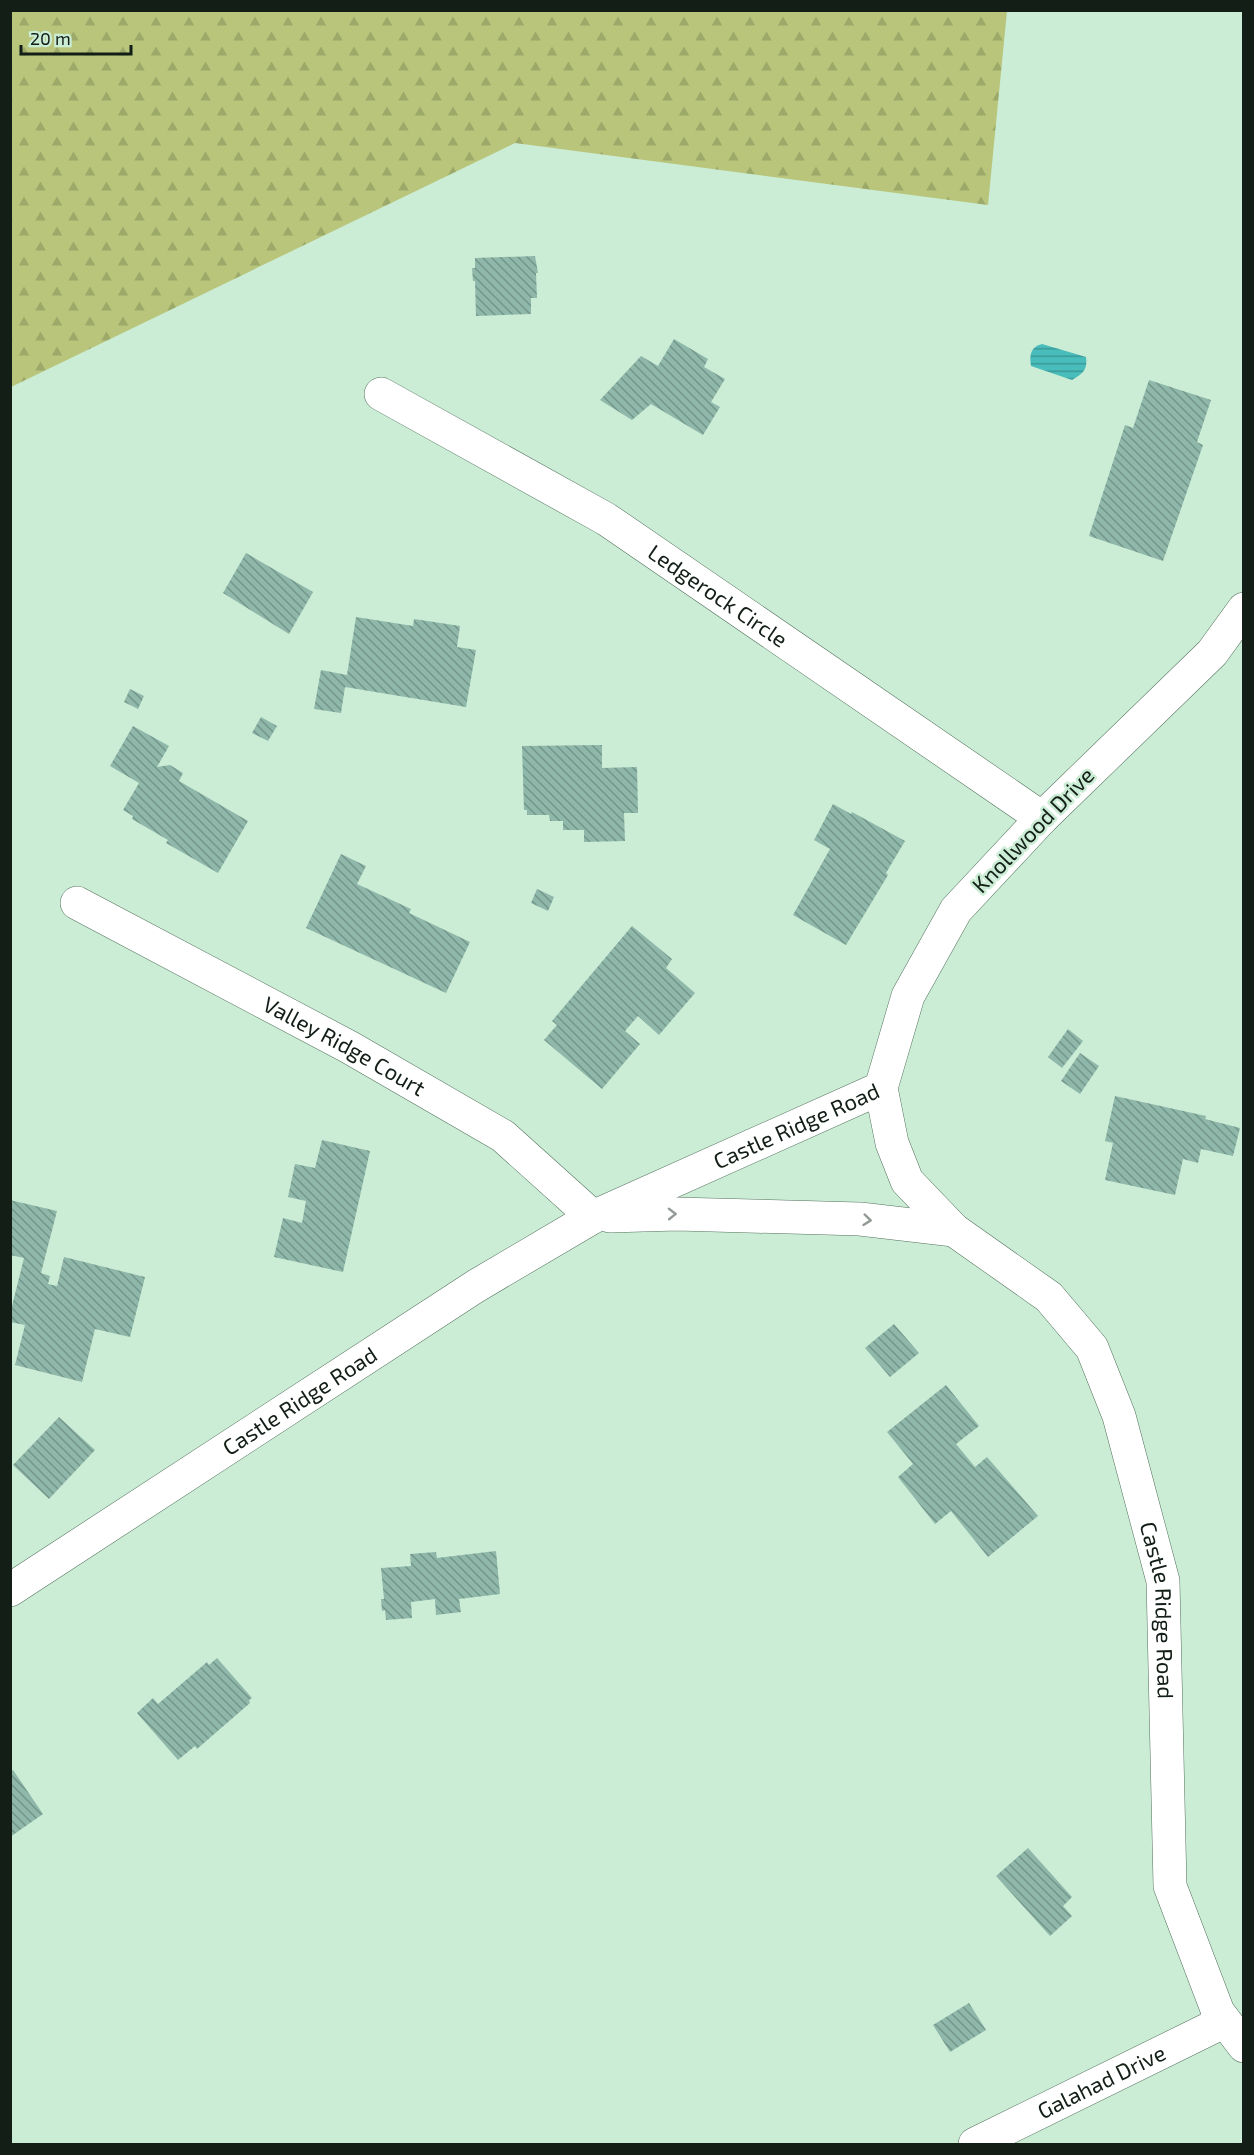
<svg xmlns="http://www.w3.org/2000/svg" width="1254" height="2155" font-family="'Exo 2',sans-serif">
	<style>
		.forest { fill: url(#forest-firs) }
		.water { fill: url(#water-rules) }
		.building { fill: url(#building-back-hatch) }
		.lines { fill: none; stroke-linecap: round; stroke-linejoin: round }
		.street-casing { stroke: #54725e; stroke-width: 34 }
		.street { stroke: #fff; stroke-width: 33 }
		.oneway { stroke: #949a96 }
		.labels { text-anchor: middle; stroke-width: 5; stroke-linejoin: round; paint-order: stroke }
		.street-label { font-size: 22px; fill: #121e16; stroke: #cbecd5 }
	</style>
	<defs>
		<pattern id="forest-firs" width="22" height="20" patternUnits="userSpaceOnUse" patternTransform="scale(1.5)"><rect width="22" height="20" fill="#b8c57a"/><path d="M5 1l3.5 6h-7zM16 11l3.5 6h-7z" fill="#9da969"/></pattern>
		<pattern id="water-rules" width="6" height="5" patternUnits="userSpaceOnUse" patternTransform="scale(1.5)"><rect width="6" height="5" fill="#49bdbb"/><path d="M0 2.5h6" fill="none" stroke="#3b9997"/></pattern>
		<pattern id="building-back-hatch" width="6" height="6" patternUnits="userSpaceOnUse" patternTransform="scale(1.5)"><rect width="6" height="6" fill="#8fb8ab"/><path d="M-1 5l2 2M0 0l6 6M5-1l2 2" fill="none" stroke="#73958a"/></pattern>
	</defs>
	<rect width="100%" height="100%" fill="#cbecd5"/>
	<polygon class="forest" points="11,10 1007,10 1007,11 988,205 515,143 11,387"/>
	<path class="water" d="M1042,344l44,13c2,13 -4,17 -14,23l-41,-14c-2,-12 0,-19 11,-22z"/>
	<g class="building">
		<polygon points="535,256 538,273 536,273 537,298 531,298 531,314 476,316 475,281 473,281 472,268 475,268 475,258"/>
		<polygon points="674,339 708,359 704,367 725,379 711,402 720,407 703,435 651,404 632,420 600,400 641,356 658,366"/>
		<polygon points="1149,380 1211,400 1197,442 1203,445 1163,561 1089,536 1125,425 1133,428"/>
		<polygon points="246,553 313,592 289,634 223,593"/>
		<polygon points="356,617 413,626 414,619 460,626 457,647 476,650 466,707 345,687 341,713 314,709 321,670 347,675"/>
		<polygon points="130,689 144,696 138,709 124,702"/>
		<polygon points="261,717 277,726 268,741 252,733"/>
		<polygon points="133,726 169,746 157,767 170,765 183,773 179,781 248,821 218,873 166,843 168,840 132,819 133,816 123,810 139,783 110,766"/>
		<polygon points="602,745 602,768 637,767 638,813 624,813 625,841 584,842 584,830 563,830 563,821 550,821 549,815 527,815 527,810 524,810 522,746"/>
		<polygon points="833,804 851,814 852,812 905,841 886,873 888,875 846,945 793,915 830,849 814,840"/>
		<polygon points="341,854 366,866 357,884 411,909 409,913 470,942 446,993 306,928"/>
		<polygon points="537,889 554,897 548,911 531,903"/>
		<polygon points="632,926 672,959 666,968 695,993 659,1035 638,1016 625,1031 640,1044 602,1089 544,1040 557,1025 552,1021"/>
		<polygon points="1068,1029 1083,1041 1062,1068 1048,1057"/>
		<polygon points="1080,1053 1099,1066 1080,1094 1061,1081"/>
		<polygon points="1115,1096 1206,1116 1205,1119 1240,1128 1233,1156 1201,1149 1198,1163 1183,1159 1175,1195 1105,1180 1113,1143 1105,1141"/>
		<polygon points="322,1140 370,1151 343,1272 274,1257 283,1218 302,1223 306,1201 288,1197 295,1164 315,1168"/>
		<polygon points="10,1200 57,1211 41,1273 50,1276 48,1284 57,1286 64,1257 145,1277 130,1337 95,1329 82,1382 15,1365 25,1325 10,1322 10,1314 24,1258 10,1255"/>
		<polygon points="894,1324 919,1353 890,1377 865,1348"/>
		<polygon points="946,1385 979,1426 956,1444 975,1467 987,1457 1038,1516 988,1557 951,1511 935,1524 898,1477 913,1464 887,1432"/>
		<polygon points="59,1417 95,1450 49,1499 13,1465"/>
		<polygon points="496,1551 500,1594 459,1599 461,1612 436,1615 435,1599 411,1602 412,1618 386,1620 385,1610 382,1611 381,1599 384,1599 381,1568 411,1566 410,1554 436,1552 437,1558"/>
		<polygon points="217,1658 252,1698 249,1700 250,1703 197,1749 195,1746 178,1760 137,1713 153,1698 158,1704 207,1662 209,1665"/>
		<polygon points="13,1770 43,1814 10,1837 10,1772"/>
		<polygon points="1028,1848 1072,1897 1063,1906 1072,1916 1050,1936 996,1876"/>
		<polygon points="969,2003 986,2030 950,2052 933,2025"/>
	</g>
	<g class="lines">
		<defs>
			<g id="street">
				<path id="s1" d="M381,394l225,125 436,299"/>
				<path id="s2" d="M1244,609l-32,44 -170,165 -86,92 -48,86 -27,92 11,55 15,38 47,49 95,67 43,51 27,68 44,165 7,305 48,126 26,34"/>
				<path id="s3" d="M77,903l272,144 154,89 90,81"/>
				<polyline points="610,1216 677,1214 860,1219 954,1230"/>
				<path id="s4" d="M10,1590l466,-304 117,-69 288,-129"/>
				<path id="s5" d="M975,2144l240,-118 3,-14"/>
			</g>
		</defs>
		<use href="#street" class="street-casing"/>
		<use href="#street" class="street"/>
	</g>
	<defs><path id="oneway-chevron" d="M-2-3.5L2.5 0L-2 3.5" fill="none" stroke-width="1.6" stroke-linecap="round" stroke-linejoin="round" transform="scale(1.5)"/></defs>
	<g class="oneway">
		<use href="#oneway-chevron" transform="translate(672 1214) rotate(-1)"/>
		<use href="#oneway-chevron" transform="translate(867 1220) rotate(6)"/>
	</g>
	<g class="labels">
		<g class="street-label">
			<text dy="8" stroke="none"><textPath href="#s1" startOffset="393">Ledgerock Circle</textPath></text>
			<text transform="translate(1033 830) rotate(-46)" y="8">Knollwood Drive</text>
			<text dy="8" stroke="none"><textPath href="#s3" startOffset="303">Valley Ridge Court</textPath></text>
			<text dy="8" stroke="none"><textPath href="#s4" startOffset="915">Castle Ridge Road</textPath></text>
			<text dy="8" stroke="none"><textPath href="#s4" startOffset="346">Castle Ridge Road</textPath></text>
			<text dy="8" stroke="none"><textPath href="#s2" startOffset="1232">Castle Ridge Road</textPath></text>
			<text dy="8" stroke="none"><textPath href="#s5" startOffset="141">Galahad Drive</textPath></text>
		</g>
	</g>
	<rect width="1254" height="2155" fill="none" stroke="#121e16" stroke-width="24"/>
	<path d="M21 45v9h110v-9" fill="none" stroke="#121e16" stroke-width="3"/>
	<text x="30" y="45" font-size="18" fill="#121e16" stroke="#cbecd5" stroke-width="4.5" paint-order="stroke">20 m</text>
</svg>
